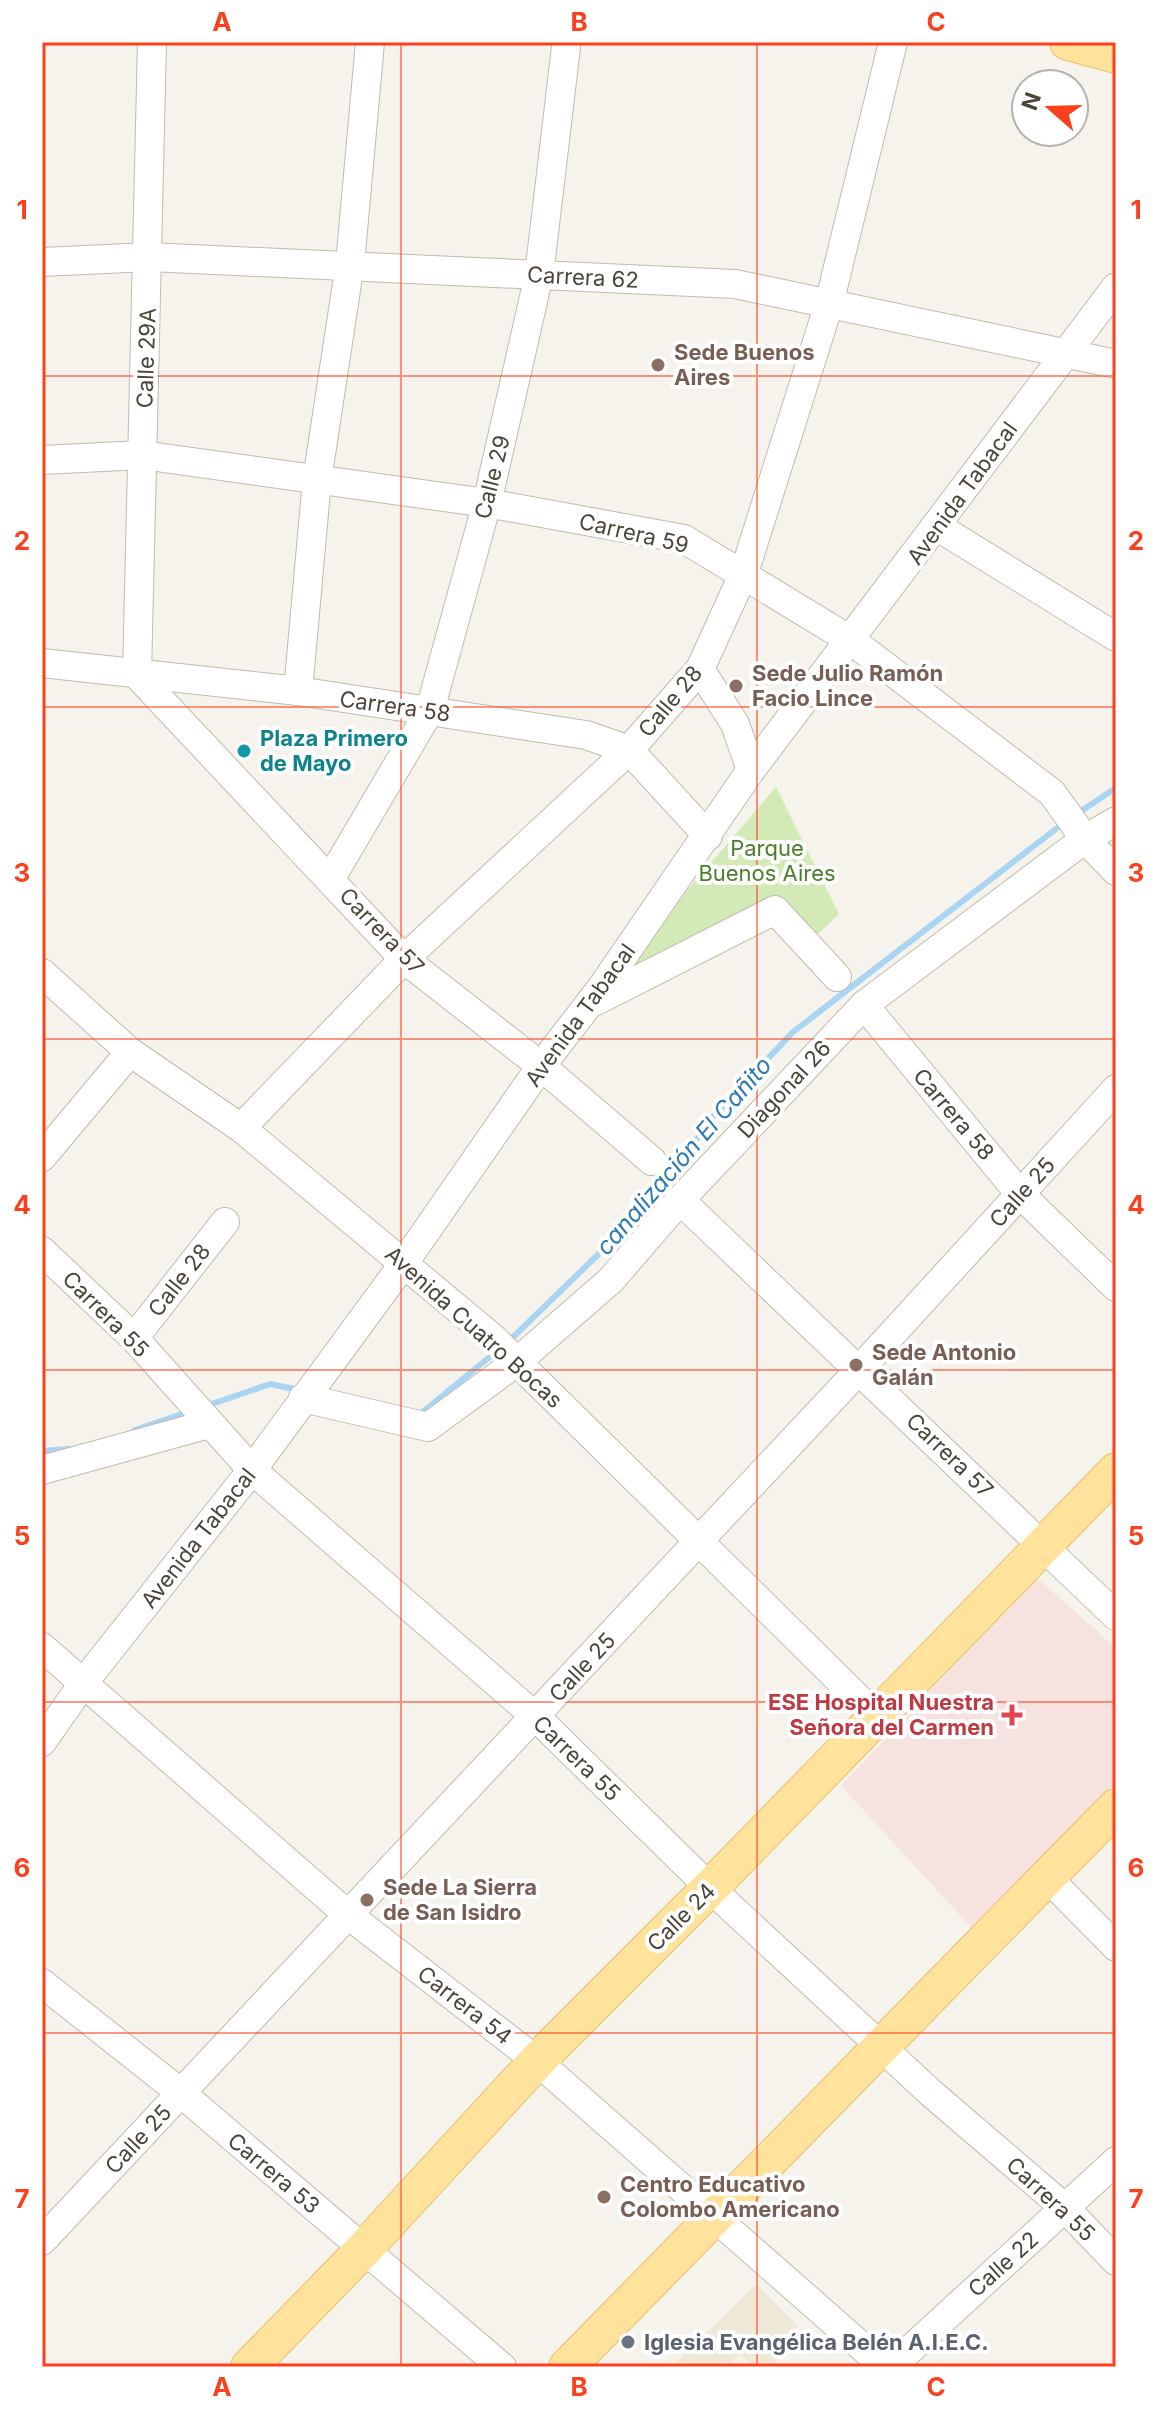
<svg xmlns="http://www.w3.org/2000/svg" width="1158" height="2409" font-family="Inter,sans-serif">
	<style>
		.education { fill: #efe8d6 }
		.medical { fill: #f6e3e0 }
		.green { fill: #d2eab5 }
		.lines { fill: none; stroke-linecap: round; stroke-linejoin: round }
		.stream { stroke: #a9d4f2; stroke-width: 6 }
		.minor-casing { stroke: #c2bbae; stroke-width: 30 }
		.major-casing { stroke: #e6c16a; stroke-width: 38 }
		.minor { stroke: #fff; stroke-width: 28 }
		.major { stroke: #ffe39c; stroke-width: 36 }
		.grid { fill: none; stroke: #fc3f1d; stroke-width: 2; stroke-opacity: 0.55 }
		.education-dot { fill: #8d6e63; stroke: #fff; stroke-width: 3 }
		.culture-dot { fill: #0f9aa8; stroke: #fff; stroke-width: 3 }
		.health-dot { fill: #e0444e; stroke: #fff; stroke-width: 3 }
		.worship-dot { fill: #6b7280; stroke: #fff; stroke-width: 3 }
		.labels { text-anchor: middle; stroke-width: 8; stroke-linejoin: round; paint-order: stroke }
		.street-label { font-size: 22px; fill: #4b4439; stroke: #fff }
		.education-label { font-size: 22px; font-weight: bold; fill: #785e54; stroke: #fff; text-anchor: start }
		.culture-label { font-size: 22px; font-weight: bold; fill: #0d838f; stroke: #fff; text-anchor: start }
		.park-label { font-size: 22px; fill: #4a7f2a; stroke: #fff }
		.health-label { font-size: 22px; font-weight: bold; fill: #be3a42; stroke: #fff; text-anchor: end }
		.worship-label { font-size: 22px; font-weight: bold; fill: #5b616d; stroke: #fff; text-anchor: start }
		.water-label { font-size: 24px; font-style: italic; fill: #2e7ab2; stroke: #fff }
		.neatline { fill: none; stroke: #fc3f1d; stroke-width: 3 }
		.grid-label { font-size: 26px; text-anchor: middle; font-weight: bold; fill: #fc3f1d }
	</style>
	<rect width="100%" height="100%" fill="#f6f3ec"/>
	<polygon class="education" points="756,2284 797,2325 791,2351 769,2367 754,2367 739,2354 729,2367 671,2367"/>
	<polygon class="medical" points="1036,1577 1116,1648 1116,1783 971,1927 841,1786"/>
	<polygon class="green" points="776,787 839,914 813,939 774,902 603,988"/>
	<g class="lines">
		<g class="stream">
			<polyline points="1078,813 1116,788"/>
			<polyline points="509,1341 643,1211 713,1117 793,1032 1065,822"/>
			<polyline points="206,1406 270,1384 299,1390"/>
			<polyline points="419,1415 497,1351"/>
			<polyline points="135,1430 188,1412"/>
			<polyline points="42,1451 70,1449"/>
		</g>
		<defs>
			<g id="minor">
				<polyline points="152,42 137,675 404,959 541,1066 652,1161"/>
				<polyline points="42,262 149,257 735,284 1116,364"/>
				<polyline points="42,460 142,455 487,503 684,539 852,641 1052,793 1085,839 1116,871"/>
				<polyline points="938,527 1116,637"/>
				<polyline points="42,663 298,691 586,735 629,750 708,836"/>
				<polyline points="700,669 735,724 751,770"/>
				<polyline points="298,691 317,480 350,264 370,42"/>
				<polyline points="331,878 430,710 487,503 539,275 566,47"/>
				<polyline points="42,973 130,1052 241,1128 494,1339 876,1716"/>
				<polyline points="596,1001 775,910 837,977"/>
				<polyline points="864,1005 1020,1194 1116,1287"/>
				<polyline points="241,1128 404,959 629,750 700,669 744,573 829,304 893,42"/>
				<polyline points="42,1157 130,1052"/>
				<polyline points="680,1200 1116,1616"/>
				<polyline points="42,1251 134,1338 252,1470 536,1717 710,1888 931,2093 1065,2208 1116,2261"/>
				<polyline points="134,1338 225,1222"/>
				<polyline points="303,1398 428,1427 518,1361 611,1280 680,1200 864,1005 1085,839 1116,821"/>
				<polyline points="42,1470 209,1424"/>
				<polyline points="42,1647 347,1914 537,2061 885,2367"/>
				<polyline points="42,1742 84,1682 252,1470 404,1263 541,1066 602,987 751,770 1116,287"/>
				<polyline points="1047,1877 1116,1947"/>
				<polyline points="42,1983 181,2093 502,2367"/>
				<polyline points="42,2241 860,1369 1116,1089"/>
				<polyline points="891,2367 1116,2161"/>
			</g>
			<g id="major">
				<polyline points="1068,42 1116,55"/>
				<polyline points="249,2367 364,2249 537,2061 710,1888 1116,1471"/>
				<polyline points="567,2367 1116,1807"/>
			</g>
		</defs>
		<use href="#minor" class="minor-casing"/>
		<use href="#major" class="major-casing"/>
		<use href="#minor" class="minor"/>
		<use href="#major" class="major"/>
	</g>
	<path class="grid" d="M401,42v2325M757,42v2325M42,376h1074M42,707h1074M42,1039h1074M42,1370h1074M42,1702h1074M42,2033h1074"/>
	<g class="education-dot">
		<circle cx="658" cy="365" r="8"/>
		<circle cx="736" cy="686" r="8"/>
		<circle cx="856" cy="1365" r="8"/>
		<circle cx="367" cy="1900" r="8"/>
		<circle cx="604" cy="2197" r="8"/>
	</g>
	<circle class="culture-dot" cx="244" cy="751" r="8"/>
	<path class="health-dot" d="M1008 1703h8v8h8v8h-8v8h-8v-8h-8v-8h8z"/>
	<circle class="worship-dot" cx="628" cy="2342" r="8"/>
	<g class="labels">
		<g class="street-label">
			<text transform="translate(583 277) rotate(3)" y="8">Carrera 62</text>
			<text transform="translate(146 358) rotate(-88)" y="8">Calle 29A</text>
			<text transform="translate(492 477) rotate(-76)" y="8">Calle 29</text>
			<text transform="translate(962 493) rotate(-54)" y="8">Avenida Tabacal</text>
			<text transform="translate(634 533) rotate(13)" y="8">Carrera 59</text>
			<text transform="translate(670 701) rotate(-50)" y="8">Calle 28</text>
			<text transform="translate(395 706) rotate(8)" y="8">Carrera 58</text>
			<text transform="translate(382 931) rotate(46)" y="8">Carrera 57</text>
			<text transform="translate(580 1015) rotate(-54)" y="8">Avenida Tabacal</text>
			<text transform="translate(784 1089) rotate(-47)" y="8">Diagonal 26</text>
			<text transform="translate(954 1114) rotate(50)" y="8">Carrera 58</text>
			<text transform="translate(1022 1192) rotate(-48)" y="8">Calle 25</text>
			<text transform="translate(179 1280) rotate(-52)" y="8">Calle 28</text>
			<text transform="translate(106 1314) rotate(45)" y="8">Carrera 55</text>
			<text transform="translate(474 1327) rotate(42)" y="8">Avenida Cuatro Bocas</text>
			<text transform="translate(950 1455) rotate(44)" y="8">Carrera 57</text>
			<text transform="translate(198 1538) rotate(-52)" y="8">Avenida Tabacal</text>
			<text transform="translate(582 1667) rotate(-47)" y="8">Calle 25</text>
			<text transform="translate(577 1758) rotate(44)" y="8">Carrera 55</text>
			<text transform="translate(681 1917) rotate(-45)" y="8">Calle 24</text>
			<text transform="translate(465 2005) rotate(38)" y="8">Carrera 54</text>
			<text transform="translate(138 2139) rotate(-47)" y="8">Calle 25</text>
			<text transform="translate(274 2173) rotate(40)" y="8">Carrera 53</text>
			<text transform="translate(1051 2199) rotate(43)" y="8">Carrera 55</text>
			<text transform="translate(1003 2264) rotate(-42)" y="8">Calle 22</text>
		</g>
		<g class="education-label">
			<text x="674" y="360">Sede Buenos<tspan x="674" dy="25">Aires</tspan></text>
			<text x="752" y="681">Sede Julio Ramón<tspan x="752" dy="25">Facio Lince</tspan></text>
			<text x="872" y="1360">Sede Antonio<tspan x="872" dy="25">Galán</tspan></text>
			<text x="383" y="1895">Sede La Sierra<tspan x="383" dy="25">de San Isidro</tspan></text>
			<text x="620" y="2192">Centro Educativo<tspan x="620" dy="25">Colombo Americano</tspan></text>
		</g>
		<g class="culture-label">
			<text x="260" y="746">Plaza Primero<tspan x="260" dy="25">de Mayo</tspan></text>
		</g>
		<g class="park-label">
			<text x="767" y="856">Parque<tspan x="767" dy="25">Buenos Aires</tspan></text>
		</g>
		<g class="health-label">
			<text x="994" y="1710">ESE Hospital Nuestra<tspan x="994" dy="25">Señora del Carmen</tspan></text>
		</g>
		<g class="worship-label">
			<text x="644" y="2350">Iglesia Evangélica Belén A.I.E.C.</text>
		</g>
		<g class="water-label">
			<text transform="translate(684 1156) rotate(-49)" y="8">canalización El Cañito</text>
		</g>
	</g>
	<rect width="1158" height="2409" fill="none" stroke="#ffffff" stroke-width="88"/>
	<g transform="translate(1050 108) rotate(290)"><circle r="38" fill="#ffffff" stroke="#b7b4b0" stroke-width="2"/>
	<path d="M0-6L14 30L0 20L-14 30Z" fill="#fc3f1d"/>
	<text y="-12" font-size="22" font-weight="bold" text-anchor="middle" fill="#4b4439">N</text>
	</g>
	<rect x="44" y="44" width="1070" height="2321" class="neatline"/>
	<g class="grid-label">
		<text x="222" y="31">A</text>
		<text x="579" y="31">B</text>
		<text x="936" y="31">C</text>
		<text x="22" y="219">1</text>
		<text x="1136" y="219">1</text>
		<text x="22" y="550">2</text>
		<text x="1136" y="550">2</text>
		<text x="22" y="882">3</text>
		<text x="1136" y="882">3</text>
		<text x="22" y="1214">4</text>
		<text x="1136" y="1214">4</text>
		<text x="22" y="1545">5</text>
		<text x="1136" y="1545">5</text>
		<text x="22" y="1877">6</text>
		<text x="1136" y="1877">6</text>
		<text x="22" y="2208">7</text>
		<text x="1136" y="2208">7</text>
		<text x="222" y="2396">A</text>
		<text x="579" y="2396">B</text>
		<text x="936" y="2396">C</text>
	</g>
</svg>
